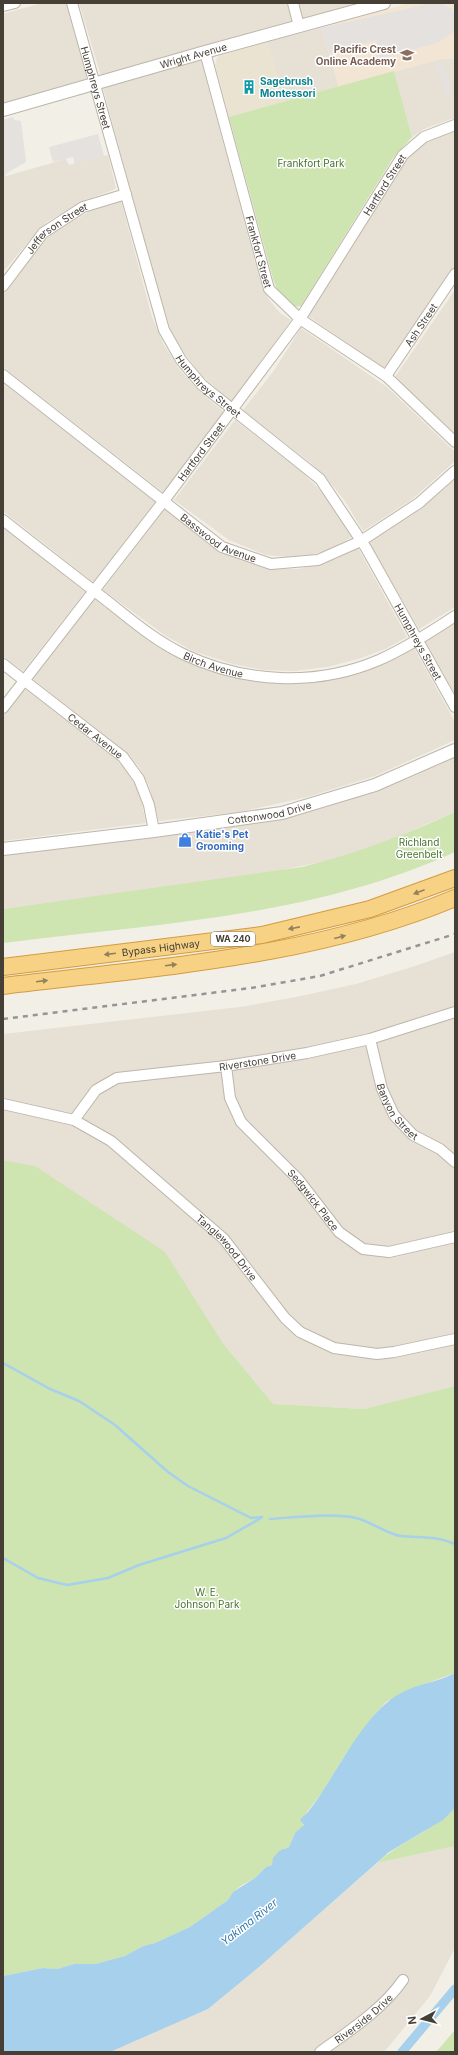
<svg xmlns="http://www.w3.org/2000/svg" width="458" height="2055" font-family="Inter,sans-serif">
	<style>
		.residential { fill: #e6e0d5 }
		.commercial { fill: #f3e5d3 }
		.education { fill: #ebe3d1 }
		.green { fill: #cee4b1 }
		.parking { fill: #e4e1de }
		.water { fill: #a6d0ec }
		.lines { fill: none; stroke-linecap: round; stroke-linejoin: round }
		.stream { stroke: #a6d0ec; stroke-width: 2.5 }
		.canal { stroke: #a6d0ec; stroke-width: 9 }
		.minor-casing { stroke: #bdb6aa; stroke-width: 12 }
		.tertiary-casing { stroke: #bdb6aa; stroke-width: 14 }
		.trunk-casing { stroke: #d49b3f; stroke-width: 18 }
		.minor { stroke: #fff; stroke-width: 10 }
		.tertiary { stroke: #fff; stroke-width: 12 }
		.trunk { stroke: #f7d284; stroke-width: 16 }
		.rail { stroke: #959595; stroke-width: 2.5; stroke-dasharray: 5 5; stroke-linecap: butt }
		.oneway { fill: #958159 }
		.labels { text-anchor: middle; stroke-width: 3; stroke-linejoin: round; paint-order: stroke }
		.shield { fill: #fff; stroke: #7d7972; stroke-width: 1 }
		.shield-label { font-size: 9px; font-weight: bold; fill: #453f36 }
		.education-label { font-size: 10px; font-weight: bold; fill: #785e54; stroke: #fff; text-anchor: end }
		.street-label { font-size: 10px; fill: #453f36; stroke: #fff }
		.culture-label { font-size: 10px; font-weight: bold; fill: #0d838f; stroke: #fff; text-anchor: start }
		.park-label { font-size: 10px; fill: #48732d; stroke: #fff }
		.shop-label { font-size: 10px; font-weight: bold; fill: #366cbe; stroke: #fff; text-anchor: start }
		.water-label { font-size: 11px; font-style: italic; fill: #357bab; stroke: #fff }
	</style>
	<rect width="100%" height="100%" fill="#f2efe7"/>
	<g class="residential">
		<polygon points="42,3 67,3 89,80 3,104 3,14"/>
		<polygon points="79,3 287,3 292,23 101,76"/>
		<polygon points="298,3 360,3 303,19"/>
		<polygon points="321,28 339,87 284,102 267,42"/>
		<polygon points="442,59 455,59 455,118 426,128 412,137 394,71"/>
		<polygon points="201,60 262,288 270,301 280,313 291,320 233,402 202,376 185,354 172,333 163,309 103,88"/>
		<polygon points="455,130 455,268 385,369 308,316 402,164 416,149 429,140"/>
		<polygon points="108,155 116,188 113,190 85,200 47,222 28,242 3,272 3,177 66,159 69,165"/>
		<polygon points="121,201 152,317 164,345 180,370 201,393 224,412 163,492 3,367 3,292 37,248 55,231 96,208"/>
		<polygon points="455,290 455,433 395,377"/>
		<polygon points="301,328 387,387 455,452 455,461 435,479 411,500 363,531 345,501 328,480 311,463 243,410 273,372"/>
		<polygon points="3,383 155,502 93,582 3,511"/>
		<polygon points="235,420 304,474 322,492 337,511 352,537 331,549 311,555 289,557 266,555 229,540 174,500"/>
		<polygon points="455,479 455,607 419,629 369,542 421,509"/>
		<polygon points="165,509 208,544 229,556 251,564 276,569 299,569 336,559 358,548 407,637 385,649 358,659 327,667 295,671 264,670 233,664 193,651 166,636 103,590"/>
		<polygon points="3,527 85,592 23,671 3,656"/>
		<polygon points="95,599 131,627 182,660 213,672 239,678 270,683 298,683 331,680 388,662 414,648 455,722 455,740 375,776 307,797 239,812 159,821 149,785 139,767 126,752 33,679"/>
		<polygon points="455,623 455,694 425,641"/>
		<polygon points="25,689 117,760 129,774 139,792 146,823 3,841 3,716"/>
		<polygon points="455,755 455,812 375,846 335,859 262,874 3,909 3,855 226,828 299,815 370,793 416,775"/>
		<polygon points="455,952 455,1386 364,1409 273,1404 222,1342 35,1166 3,1160 3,1034 240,1007 296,997 356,984 415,966"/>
		<polygon points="455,1846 455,1948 430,1996 384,2052 110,2052 208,2009 259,1967 377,1863"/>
	</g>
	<polygon class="commercial" points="409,3 455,3 455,59 442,59 339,87 321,28"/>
	<polygon class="education" points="267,42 284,102 229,117 215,65 217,58 219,56"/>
	<g class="green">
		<polygon points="394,71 412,137 393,158 301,306 294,307 278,291 274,282 229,117"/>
		<path d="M455,812v40c-142,65 -300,72 -452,91v-34l299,-42c53,-13 103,-32 153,-55z"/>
		<polygon points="3,1160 35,1166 165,1252 222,1342 273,1404 364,1409 455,1386 455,1673 408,1690 386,1702 375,1714 345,1755 323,1791 304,1816 303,1828 295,1833 289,1847 285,1848 272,1865 266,1867 255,1878 242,1885 233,1892 228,1900 190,1927 155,1943 143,1946 125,1956 95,1964 74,1964 57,1969 43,1968 3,1976"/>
		<path d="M455,1808v38l-78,17c24,-22 56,-32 78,-55z"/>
		<polygon points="455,2030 455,2052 436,2052"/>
	</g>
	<g class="parking">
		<polygon points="433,3 442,4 452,9 455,15 455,31 437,43 381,58 376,40 329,54 321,28"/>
		<polygon points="443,62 453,92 445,95 436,64"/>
		<polygon points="13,117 14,120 21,121 26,162 7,173 3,179 3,120"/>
		<polygon points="98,134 104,156 75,164 73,157 53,162 49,147"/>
	</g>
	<path class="water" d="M455,1673v135l-12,12 -54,32 -130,115 -51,42 -98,43h-107v-76l40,-8 14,1 17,-5h21l30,-8 18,-10 12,-3 35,-16 38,-27 5,-8 22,-14 11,-11 6,-2 1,-7 6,-7 10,-4 6,-14 9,-8 -4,-5c2,-3 5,-5 8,-8 5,-7 10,-13 14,-20 21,-31 46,-82 79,-99 16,-9 37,-11 54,-20z"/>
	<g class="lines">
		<g class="stream">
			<polyline points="3,1363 50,1389 79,1401 115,1425 168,1472 188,1486 251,1518 262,1517"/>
			<path d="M270,1519c28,-2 59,-6 86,-1 14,3 33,17 45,18 20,2 36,0 54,8"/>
			<polyline points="3,1558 38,1578 67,1585 108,1578 139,1565 226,1538 261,1518"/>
		</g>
		<polyline class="canal" points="402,2052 455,1989"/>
		<defs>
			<g id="minor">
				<path id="s1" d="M72,3l92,327 17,30 21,25 118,94 46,69 89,159"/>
				<polyline points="293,3 299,26"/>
				<polyline points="3,6 15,3"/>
				<path id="s2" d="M205,52l64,237 31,30 86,57 69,66"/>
				<path id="s3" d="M3,286l40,-53 40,-26 43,-13"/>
				<path id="s4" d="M3,375l219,172 49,17 47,-4 43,-19 58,-38 36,-32"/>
				<path id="s5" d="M386,376l69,-102"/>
				<path id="s6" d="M3,520c34,27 68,53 103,80 24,19 48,40 77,54 61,29 133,33 196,6 27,-12 52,-28 76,-44"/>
				<path id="s7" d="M3,664l120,93 16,22 10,26 5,26"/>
				<path id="s8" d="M3,708l166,-214 131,-175 103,-164 21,-18 31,-12"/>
				<path id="s9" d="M370,1039l12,50 12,26 19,20 27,14 15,13"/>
				<path id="s10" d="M226,1066l4,32 11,24 57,57 41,53 24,17 26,3 66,-15"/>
				<path id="s11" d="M3,1104l71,16 37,21 113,98 61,79 15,14 34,16 43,6 17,-2 61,-13"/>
				<path id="s12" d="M74,1120l22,-30 21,-12 109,-12 81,-13 63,-14 85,-27"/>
				<path id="s13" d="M320,2052c29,-21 62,-42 83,-72"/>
			</g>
			<g id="tertiary">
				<path id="s14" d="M3,110l202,-58 179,-49"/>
				<path id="s15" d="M3,849l151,-18 128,-18 93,-28 80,-35"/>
			</g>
			<g id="trunk">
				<path id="s16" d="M3,967l259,-32 108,-26 85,-31"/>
				<path d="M3,986c153,-19 309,-28 452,-88"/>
			</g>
		</defs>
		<use href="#minor" class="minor-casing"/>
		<use href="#tertiary" class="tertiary-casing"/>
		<use href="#trunk" class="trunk-casing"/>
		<use href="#minor" class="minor"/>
		<use href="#tertiary" class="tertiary"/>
		<use href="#trunk" class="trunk"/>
		<polyline class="rail" points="3,1019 251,988 320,976 455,934"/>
	</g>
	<defs><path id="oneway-solid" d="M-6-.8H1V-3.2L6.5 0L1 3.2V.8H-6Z"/></defs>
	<g class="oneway">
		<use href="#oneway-solid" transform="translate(419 892) rotate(159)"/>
		<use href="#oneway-solid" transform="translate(294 928) rotate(169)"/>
		<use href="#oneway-solid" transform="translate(340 937) rotate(-15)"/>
		<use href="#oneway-solid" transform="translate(110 954) rotate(173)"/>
		<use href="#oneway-solid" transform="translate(171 965) rotate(-7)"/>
		<use href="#oneway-solid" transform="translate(42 981) rotate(-7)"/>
	</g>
	<defs>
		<symbol id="school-bare" viewBox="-9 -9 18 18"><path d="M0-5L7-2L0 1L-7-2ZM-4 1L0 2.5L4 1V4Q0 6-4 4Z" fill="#8d6e63" stroke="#fff" stroke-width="2.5" paint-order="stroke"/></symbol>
		<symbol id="building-bare" viewBox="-9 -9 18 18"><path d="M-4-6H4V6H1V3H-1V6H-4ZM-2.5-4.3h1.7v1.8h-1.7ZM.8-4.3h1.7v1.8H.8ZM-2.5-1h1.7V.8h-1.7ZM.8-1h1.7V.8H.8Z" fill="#0f9aa8" stroke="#fff" stroke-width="2.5" paint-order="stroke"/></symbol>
		<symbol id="shop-bare" viewBox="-9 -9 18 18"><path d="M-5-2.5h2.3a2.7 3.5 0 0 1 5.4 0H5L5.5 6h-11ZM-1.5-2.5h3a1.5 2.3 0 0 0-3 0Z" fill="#3f7fe0" stroke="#fff" stroke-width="2.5" paint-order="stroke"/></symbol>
	</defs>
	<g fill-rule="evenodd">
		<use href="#school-bare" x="397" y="45" width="20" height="20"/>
		<use href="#building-bare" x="239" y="77" width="20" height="20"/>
		<use href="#shop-bare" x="175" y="830" width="20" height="20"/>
	</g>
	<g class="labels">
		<rect class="shield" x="211" y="932" width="44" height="14" rx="3"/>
		<g class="shield-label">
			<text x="233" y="942">WA 240</text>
		</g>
		<g class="education-label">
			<text x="396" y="53">Pacific Crest<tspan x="396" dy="12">Online Academy</tspan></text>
		</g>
		<g class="street-label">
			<text dy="4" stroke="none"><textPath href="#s14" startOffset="198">Wright Avenue</textPath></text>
			<text dy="4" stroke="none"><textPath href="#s1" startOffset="88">Humphreys Street</textPath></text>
			<text dy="4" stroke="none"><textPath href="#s8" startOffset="648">Hartford Street</textPath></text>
			<text dy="4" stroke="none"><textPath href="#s3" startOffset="80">Jefferson Street</textPath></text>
			<text dy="4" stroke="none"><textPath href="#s2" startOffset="207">Frankfort Street</textPath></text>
			<text dy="4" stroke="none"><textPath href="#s5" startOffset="62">Ash Street</textPath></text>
			<text dy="4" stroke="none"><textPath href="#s1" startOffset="412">Humphreys Street</textPath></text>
			<text dy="4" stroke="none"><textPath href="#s8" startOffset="324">Hartford Street</textPath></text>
			<text dy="4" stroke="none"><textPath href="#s4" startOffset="271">Basswood Avenue</textPath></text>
			<text dy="4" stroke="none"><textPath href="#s1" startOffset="748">Humphreys Street</textPath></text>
			<text dy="4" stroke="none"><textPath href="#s6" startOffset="257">Birch Avenue</textPath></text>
			<text dy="4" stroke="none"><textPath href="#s7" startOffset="117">Cedar Avenue</textPath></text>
			<text dy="4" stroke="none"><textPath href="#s15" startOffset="269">Cottonwood Drive</textPath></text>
			<text dy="4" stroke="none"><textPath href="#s16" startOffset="159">Bypass Highway</textPath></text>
			<text dy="4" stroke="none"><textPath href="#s12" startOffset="203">Riverstone Drive</textPath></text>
			<text dy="4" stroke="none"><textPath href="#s9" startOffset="79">Banyon Street</textPath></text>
			<text dy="4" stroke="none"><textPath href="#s10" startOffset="165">Sedgwick Place</textPath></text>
			<text dy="4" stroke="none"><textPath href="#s11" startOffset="273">Tanglewood Drive</textPath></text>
			<text dy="4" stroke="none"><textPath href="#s13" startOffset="55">Riverside Drive</textPath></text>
		</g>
		<g class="culture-label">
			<text x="260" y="85">Sagebrush<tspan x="260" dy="12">Montessori</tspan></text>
		</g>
		<g class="park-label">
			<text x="311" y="167">Frankfort Park</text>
			<text x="419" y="846">Richland<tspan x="419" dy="12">Greenbelt</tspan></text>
			<text x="207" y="1596">W. E.<tspan x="207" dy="12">Johnson Park</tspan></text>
		</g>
		<g class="shop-label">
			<text x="196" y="838">Katie's Pet<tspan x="196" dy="12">Grooming</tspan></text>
		</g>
		<g class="water-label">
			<text transform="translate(249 1922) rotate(-38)" y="4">Yakima River</text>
		</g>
	</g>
	<rect width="458" height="2055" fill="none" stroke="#453f36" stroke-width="8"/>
	<g transform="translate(422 2019) rotate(263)" stroke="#ffffff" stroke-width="3" paint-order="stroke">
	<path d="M0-3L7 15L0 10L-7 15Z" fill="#453f36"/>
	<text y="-6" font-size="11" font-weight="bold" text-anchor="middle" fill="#453f36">N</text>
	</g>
</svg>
